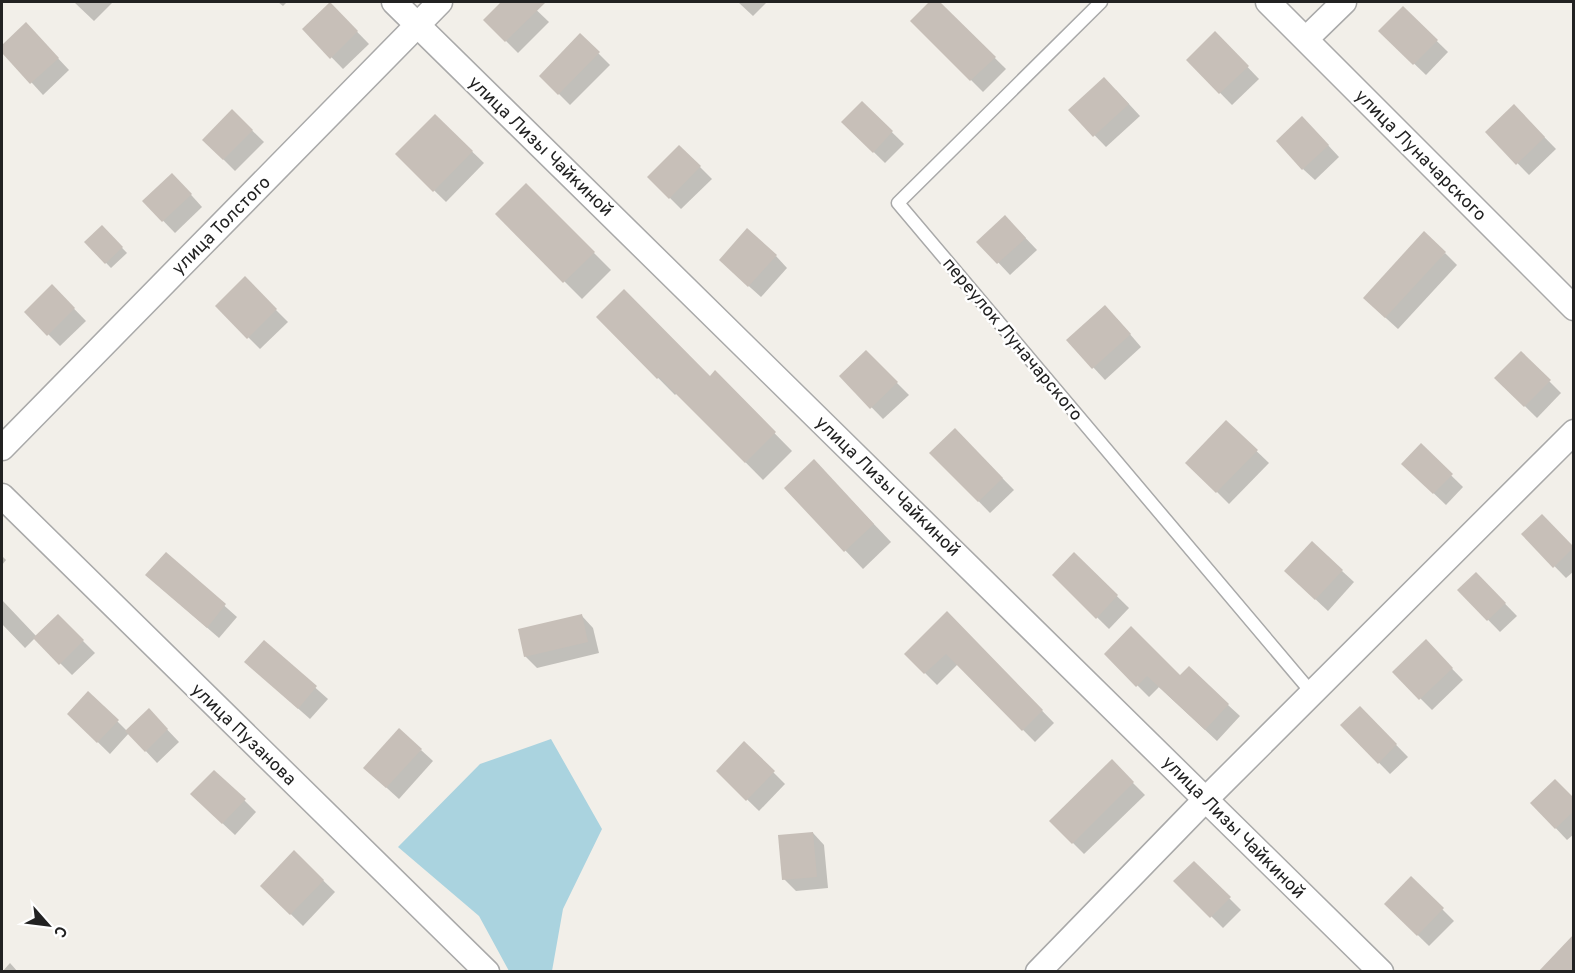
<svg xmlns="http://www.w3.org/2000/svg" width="1575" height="973" font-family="Overpass,sans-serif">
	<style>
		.water { fill: #aad3df }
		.shadow { fill: #0003 }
		.building { fill: #c7bfb8 }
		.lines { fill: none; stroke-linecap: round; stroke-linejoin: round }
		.lane-casing { stroke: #a9a9a9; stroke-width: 15 }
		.street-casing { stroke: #a9a9a9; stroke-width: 27 }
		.lane { stroke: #fff; stroke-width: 12 }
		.street { stroke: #fff; stroke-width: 24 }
		.labels { text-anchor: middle; stroke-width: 5; stroke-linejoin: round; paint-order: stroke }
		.street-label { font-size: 18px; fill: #222; stroke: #fff }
	</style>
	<rect width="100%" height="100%" fill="#f2efe9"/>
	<polygon class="water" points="551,739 602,829 563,909 552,971 509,971 479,916 398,847 480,764"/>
	<g class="shadow">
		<polygon points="74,2 113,2 94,21"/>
		<polygon points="278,2 287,2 283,6"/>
		<polygon points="503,2 528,2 549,22 518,53 485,20"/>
		<polygon points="738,2 767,2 753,16"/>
		<polygon points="931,2 938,2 1006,69 983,92 912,21"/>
		<polygon points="330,4 369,44 343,69 304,29"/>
		<polygon points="1403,8 1448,52 1426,75 1380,31"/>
		<polygon points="26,24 69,70 43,95 2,50 2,47"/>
		<polygon points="1215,33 1259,79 1232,105 1188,60"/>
		<polygon points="580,35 610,65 570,105 541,76"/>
		<polygon points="1116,90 1140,116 1106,147 1070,110"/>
		<polygon points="862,103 904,144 885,163 843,122"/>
		<polygon points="1514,106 1556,149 1529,175 1487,132"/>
		<polygon points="232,111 264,142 235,171 204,140"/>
		<polygon points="435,116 484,163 446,202 397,154"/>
		<polygon points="1314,130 1339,157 1315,180 1303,169"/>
		<polygon points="680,147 712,179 681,209 649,177"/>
		<polygon points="526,185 611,270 582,299 497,214"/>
		<polygon points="184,187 202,207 175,233 144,201"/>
		<polygon points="102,227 127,253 111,268 86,242"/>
		<polygon points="1017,229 1037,250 1010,275 979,242"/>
		<polygon points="1445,253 1457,265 1398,329 1376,309"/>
		<polygon points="776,256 787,268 761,297 732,271"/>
		<polygon points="245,279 288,322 260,349 217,306"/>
		<polygon points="52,286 86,321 60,346 26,312"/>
		<polygon points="598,317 710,378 715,373 792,451 763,480 677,393 675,395"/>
		<polygon points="1117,319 1141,347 1105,380 1068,340"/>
		<polygon points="866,352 909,395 883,419 841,376"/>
		<polygon points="1521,353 1561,393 1537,418 1496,378"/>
		<polygon points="1226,422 1269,463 1229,504 1187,462"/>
		<polygon points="955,430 1014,490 990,513 932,453"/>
		<polygon points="1421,446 1463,487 1446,505 1403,464"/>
		<polygon points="831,479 891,542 863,569 786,488"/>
		<polygon points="1542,516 1574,549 1574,571 1566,578 1523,534"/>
		<polygon points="166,554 237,617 219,638 159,586"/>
		<polygon points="1074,554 1129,608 1109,629 1054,575"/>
		<polygon points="2,556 6,560 2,565"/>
		<polygon points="1342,571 1354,582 1328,611 1297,582"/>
		<polygon points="1476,574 1517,616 1500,632 1459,590"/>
		<polygon points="2,600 37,637 58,616 95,653 72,675 35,638 25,648 2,624"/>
		<polygon points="947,613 1054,723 1035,742 958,664 937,685 906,654"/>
		<polygon points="582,616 593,628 599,653 537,668 525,656"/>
		<polygon points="264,642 328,699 310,719 258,673"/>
		<polygon points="1426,642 1463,680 1432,710 1394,672"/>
		<polygon points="1106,654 1180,677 1228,705 1240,716 1217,741 1159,687 1149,697"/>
		<polygon points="89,693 127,731 160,722 179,742 157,763 129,733 110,754 69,714"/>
		<polygon points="1360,708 1408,757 1390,774 1342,725"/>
		<polygon points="744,743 785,784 759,811 718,771"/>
		<polygon points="421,750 433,761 399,799 377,779"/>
		<polygon points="1112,762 1145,795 1084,854 1051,821"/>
		<polygon points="244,800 256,812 235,835 204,806"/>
		<polygon points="1574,800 1574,834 1567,840 1532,803"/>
		<polygon points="813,833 824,845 828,888 796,891 784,879"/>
		<polygon points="294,852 335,892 303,926 262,886"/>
		<polygon points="1194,863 1241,910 1223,928 1176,881"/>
		<polygon points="1411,878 1454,921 1429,946 1386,904"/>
		<polygon points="10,963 18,972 2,972"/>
	</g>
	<g class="building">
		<polygon points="330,2 358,31 330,59 302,29"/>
		<polygon points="501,2 546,2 505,42 483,20"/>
		<polygon points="929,2 940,2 996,57 970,81 910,21"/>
		<polygon points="1403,6 1438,40 1413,65 1378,31"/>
		<polygon points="26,22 59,58 30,84 2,53 2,45"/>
		<polygon points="1215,31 1249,66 1219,94 1186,60"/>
		<polygon points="580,33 600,52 558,95 539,76"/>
		<polygon points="1104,77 1129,104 1093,137 1068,110"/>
		<polygon points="862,101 893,131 873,153 841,122"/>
		<polygon points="1514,104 1545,137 1516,165 1485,132"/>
		<polygon points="232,109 253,130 223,160 202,140"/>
		<polygon points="435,114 473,151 433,192 395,154"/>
		<polygon points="1302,116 1329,145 1302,170 1276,141"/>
		<polygon points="679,145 701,166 669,199 647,177"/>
		<polygon points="172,173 192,194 162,222 142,201"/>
		<polygon points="526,183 595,252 563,283 495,214"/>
		<polygon points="1005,215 1026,238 997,264 976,242"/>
		<polygon points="102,225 123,247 105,264 84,242"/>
		<polygon points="747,228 777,255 748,287 719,260"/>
		<polygon points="1424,231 1446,252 1385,318 1363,298"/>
		<polygon points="245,276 277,309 247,339 215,306"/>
		<polygon points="52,284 75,308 47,336 24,312"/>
		<polygon points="624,289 710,376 715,370 776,432 745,463 659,377 657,379 596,317"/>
		<polygon points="1105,305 1131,334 1092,369 1066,340"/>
		<polygon points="866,350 898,382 870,409 839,376"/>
		<polygon points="1521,351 1551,380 1524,407 1494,378"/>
		<polygon points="1226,420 1258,450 1216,493 1185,463"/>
		<polygon points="955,428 1003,478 978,502 929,453"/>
		<polygon points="1421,443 1453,474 1433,494 1401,464"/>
		<polygon points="814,459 874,524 844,552 784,488"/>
		<polygon points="1542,514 1574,547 1553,568 1521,534"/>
		<polygon points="1312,541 1343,570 1315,600 1284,571"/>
		<polygon points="166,552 226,604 207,628 145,575"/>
		<polygon points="1074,552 1118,595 1096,619 1052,575"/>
		<polygon points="1476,572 1506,603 1487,621 1457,590"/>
		<polygon points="947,611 1043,710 1022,731 946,654 924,674 904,654"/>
		<polygon points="58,614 84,640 59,665 33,638"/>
		<polygon points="582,614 588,642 524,657 518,629"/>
		<polygon points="1131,626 1180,675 1189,666 1229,704 1205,730 1147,676 1136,687 1104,654"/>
		<polygon points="1426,639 1453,668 1419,700 1392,672"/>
		<polygon points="264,640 317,686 298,709 244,662"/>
		<polygon points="88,691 119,720 97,743 67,714"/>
		<polygon points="1360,706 1397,744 1378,764 1340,725"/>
		<polygon points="149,708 168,729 145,752 125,731"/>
		<polygon points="399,728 422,749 386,788 363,768"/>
		<polygon points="744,741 775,771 746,801 716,771"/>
		<polygon points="1112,759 1134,782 1072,844 1049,821"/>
		<polygon points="214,770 246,799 222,824 190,794"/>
		<polygon points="1555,779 1574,798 1574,811 1555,829 1530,803"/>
		<polygon points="813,832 817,877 782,880 778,835"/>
		<polygon points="294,850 324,880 290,915 260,886"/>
		<polygon points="1194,861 1231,897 1210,918 1173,881"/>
		<polygon points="1411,876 1444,908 1417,936 1384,904"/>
		<polygon points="1574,934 1574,972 1538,972"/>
	</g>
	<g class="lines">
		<defs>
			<polyline id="lane" points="1101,2 898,203 1312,693"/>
			<g id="street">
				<polyline points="394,2 1381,972"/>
				<polyline points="1268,2 1574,308"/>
				<polyline points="1306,39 1344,2"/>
				<polyline points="2,448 440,2"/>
				<polyline points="2,496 487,972"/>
				<polyline points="1038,972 1206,799 1574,432"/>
			</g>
		</defs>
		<use href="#lane" class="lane-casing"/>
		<use href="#street" class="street-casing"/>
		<use href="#lane" class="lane"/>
		<use href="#street" class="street"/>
	</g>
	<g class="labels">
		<g class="street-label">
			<text transform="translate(541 146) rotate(44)" y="6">улица Лизы Чайкиной</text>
			<text transform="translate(1421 155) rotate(45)" y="6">улица Луначарского</text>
			<text transform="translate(221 225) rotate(-45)" y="6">улица Толстого</text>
			<text transform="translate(1013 339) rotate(50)" y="6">переулок Луначарского</text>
			<text transform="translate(888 486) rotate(44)" y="6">улица Лизы Чайкиной</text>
			<text transform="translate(244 734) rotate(44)" y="6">улица Пузанова</text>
			<text transform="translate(1234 827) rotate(45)" y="6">улица Лизы Чайкиной</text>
		</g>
	</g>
	<rect width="1575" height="973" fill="none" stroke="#222222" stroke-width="6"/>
	<g transform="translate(48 925) rotate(118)" stroke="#ffffff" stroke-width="4.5" paint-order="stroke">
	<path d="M0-4.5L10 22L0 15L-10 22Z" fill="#222222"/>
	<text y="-9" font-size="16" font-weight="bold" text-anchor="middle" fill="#222222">С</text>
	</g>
</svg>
